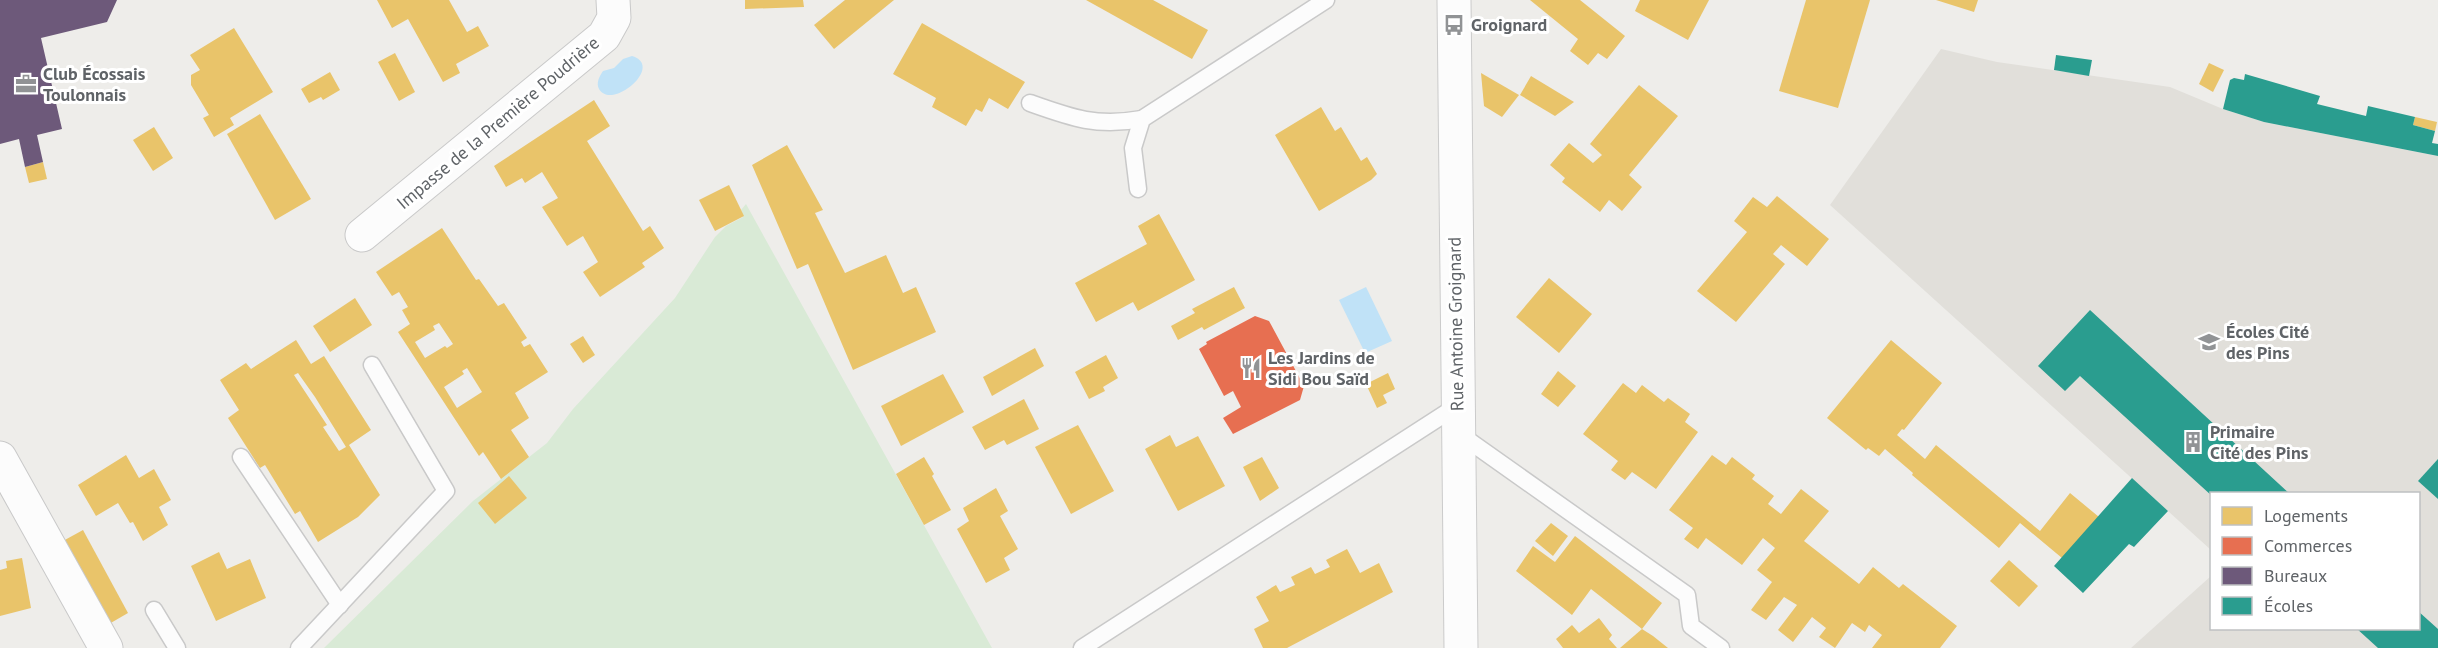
<svg xmlns="http://www.w3.org/2000/svg" width="2438" height="648" font-family="'PT Sans',sans-serif">
	<style>
		.education { fill: #e1dfda }
		.green { fill: #d9ead6 }
		.water { fill: #c0e2f7 }
		.homes { fill: #e9c46a; fill-rule: evenodd }
		.shops { fill: #e76f51 }
		.offices { fill: #6d597a }
		.schools { fill: #2a9d8f }
		.lines { fill: none; stroke-linecap: round; stroke-linejoin: round }
		.lane-casing { stroke: #c9c9c9; stroke-width: 19 }
		.street-casing { stroke: #c9c9c9; stroke-width: 35 }
		.secondary-casing { stroke: #cbcbcb; stroke-width: 35 }
		.lane { stroke: #fcfcfc; stroke-width: 16 }
		.street { stroke: #fcfcfc; stroke-width: 33 }
		.secondary { stroke: #fcfcfc; stroke-width: 33 }
		.labels { text-anchor: middle; stroke-width: 6; stroke-linejoin: round; paint-order: stroke }
		.poi-label { font-size: 18px; font-weight: bold; fill: #5f6367; stroke: #fff; text-anchor: start }
		.street-label { font-size: 18px; fill: #5f6367; stroke: #fff }
	</style>
	<rect width="100%" height="100%" fill="#eeedea"/>
	<polygon class="education" points="1941,49 1997,62 2170,87 2223,109 2264,122 2438,156 2438,648 2131,648 2211,576 2212,628 2418,628 2418,494 2212,494 2211,550 1830,205"/>
	<polygon class="green" points="746,204 992,648 324,648 473,501 547,443 573,409 675,298 715,237 726,226 743,217 741,210"/>
	<g class="water">
		<path d="M632,56c33,10 -20,55 -33,33 -3,-6 0,-12 4,-18l11,-3 9,-9z"/>
		<polygon points="1366,287 1392,341 1365,353 1339,300"/>
	</g>
	<g class="homes">
		<polygon points="377,0 449,0 467,32 478,26 489,46 456,64 460,73 443,82 408,19 392,28"/>
		<polygon points="745,0 803,0 804,7 745,9"/>
		<polygon points="845,0 894,0 834,49 814,25"/>
		<polygon points="1086,0 1153,0 1208,30 1192,59"/>
		<polygon points="1530,0 1580,0 1625,36 1607,59 1598,53 1588,65 1570,51 1578,39"/>
		<polygon points="1640,0 1709,0 1688,40 1635,11"/>
		<polygon points="1806,0 1870,0 1838,108 1779,91"/>
		<polygon points="1936,0 1978,0 1974,12"/>
		<polygon points="922,23 1025,82 1008,109 989,98 982,112 976,109 966,126 932,107 936,98 893,74"/>
		<polygon points="234,28 273,92 230,118 234,125 214,137 203,118 209,115 191,85 191,75 200,70 190,55"/>
		<polygon points="395,53 415,92 399,101 378,62"/>
		<polygon points="2209,63 2224,70 2213,92 2199,84"/>
		<polygon points="330,72 340,90 323,100 321,97 309,103 301,89"/>
		<polygon points="1481,73 1519,95 1502,117 1484,106"/>
		<polygon points="1531,76 1574,102 1555,116 1520,95"/>
		<polygon points="1639,85 1678,116 1629,175 1642,187 1622,211 1609,200 1600,212 1562,182 1565,178 1550,165 1569,143 1593,163 1602,155 1590,144"/>
		<polygon points="594,100 610,126 587,141 643,231 650,226 664,248 642,263 645,267 600,297 583,272 598,262 583,236 567,246 542,207 558,198 542,172 525,183 522,178 506,187 494,166"/>
		<polygon points="1321,107 1335,131 1341,127 1361,161 1367,157 1377,174 1371,180 1319,211 1275,135"/>
		<polygon points="260,114 311,199 275,220 227,134"/>
		<polygon points="2415,117 2437,122 2435,131 2413,125"/>
		<polygon points="154,127 173,158 153,171 133,140"/>
		<polygon points="787,145 823,210 815,213 845,273 886,255 903,293 916,287 936,332 853,370 808,264 797,269 752,165"/>
		<polygon points="43,162 47,179 29,183 25,167"/>
		<polygon points="729,185 744,216 715,231 699,200"/>
		<polygon points="1777,196 1829,239 1807,266 1781,245 1773,254 1785,264 1736,322 1697,291 1747,232 1734,221 1753,197 1767,207"/>
		<polygon points="1159,214 1195,280 1138,311 1133,302 1096,322 1075,283 1147,244 1138,226"/>
		<path d="M442,228l34,52 3,-1 19,27 6,-3 23,35 -6,4 3,5 6,-3 18,28 -33,21 14,25 -18,12 18,27 -28,22 -18,-27 -4,4 -81,-124 12,-8 -8,-14 6,-3 -9,-15 -7,4 -16,-24zM439,323l14,21 -6,4 -2,-2 -20,12 -10,-16 20,-12 -2,-4zM467,368l15,24 -25,16 -13,-21 20,-13 -2,-3z"/>
		<polygon points="1549,278 1592,314 1559,353 1516,317"/>
		<polygon points="1234,287 1245,308 1204,330 1202,327 1178,340 1171,326 1195,313 1192,309"/>
		<polygon points="355,298 372,325 330,352 313,326"/>
		<polygon points="583,336 595,355 583,363 570,344"/>
		<path d="M296,340l15,24 13,-8 47,74 -22,15 31,50 -22,22 -40,25 -18,-31 -5,3 -30,-49 -5,3 -32,-50 11,-8 -19,-30 26,-17 5,6zM298,373l17,24 31,50 -7,4 -16,-24 4,-2 -33,-50z"/>
		<polygon points="1891,340 1942,383 1904,430 1902,429 1897,435 1925,459 1936,445 2040,531 2070,493 2099,517 2062,558 2020,523 1999,548 1912,475 1913,473 1885,449 1879,456 1868,448 1866,450 1827,418"/>
		<polygon points="1035,348 1044,366 992,396 983,377"/>
		<polygon points="1106,355 1118,378 1103,387 1105,391 1089,399 1075,372"/>
		<polygon points="1558,371 1576,386 1558,407 1541,394"/>
		<polygon points="1388,373 1395,389 1383,395 1387,403 1377,408 1366,384"/>
		<polygon points="943,374 964,412 901,446 881,406"/>
		<polygon points="1623,383 1636,393 1642,385 1664,402 1668,398 1690,414 1685,422 1698,432 1656,489 1632,472 1625,480 1611,470 1618,461 1583,434"/>
		<polygon points="1024,399 1039,429 1007,445 1004,440 985,450 972,427"/>
		<polygon points="1078,425 1114,491 1071,514 1035,447"/>
		<polygon points="1170,435 1176,447 1198,436 1225,486 1178,511 1145,449"/>
		<polygon points="126,455 139,478 154,469 171,500 159,507 168,525 143,541 133,522 130,523 118,503 96,516 78,485"/>
		<polygon points="1712,455 1726,465 1732,457 1755,475 1752,479 1774,496 1768,504 1781,514 1801,489 1829,511 1804,541 1859,584 1873,567 1899,588 1903,584 1957,626 1940,648 1872,648 1882,635 1869,625 1865,632 1852,623 1835,648 1819,637 1826,628 1812,617 1793,642 1778,630 1797,605 1784,597 1766,620 1751,610 1772,582 1757,570 1775,548 1763,538 1742,565 1706,538 1698,549 1684,539 1693,528 1669,510"/>
		<polygon points="924,457 934,474 932,476 951,510 924,525 896,474"/>
		<polygon points="1262,457 1279,488 1260,501 1243,467"/>
		<polygon points="509,476 527,498 495,524 478,503"/>
		<polygon points="996,488 1008,511 1000,516 1018,549 1004,558 1010,570 986,583 957,529 969,521 963,508"/>
		<polygon points="1551,523 1568,536 1553,556 1535,541"/>
		<polygon points="83,530 128,613 109,624 63,541"/>
		<polygon points="1575,536 1662,603 1642,629 1591,589 1572,615 1516,571 1533,546 1555,562"/>
		<polygon points="1347,549 1360,573 1379,563 1393,592 1287,648 1263,648 1254,629 1269,621 1256,597 1276,585 1280,592 1295,585 1291,577 1311,567 1315,574 1330,567 1326,560"/>
		<polygon points="219,552 227,569 250,559 266,598 216,621 191,566"/>
		<polygon points="22,558 31,608 0,616 0,570 7,568 6,561"/>
		<polygon points="2009,560 2038,586 2019,607 1990,581"/>
		<polygon points="1599,618 1612,635 1609,639 1617,648 1563,648 1556,639 1572,625 1579,633"/>
		<polygon points="1642,629 1653,636 1668,648 1620,648"/>
	</g>
	<polygon class="shops" points="1255,316 1269,321 1304,386 1300,400 1233,434 1223,418 1241,407 1233,391 1224,396 1199,349 1207,344 1206,342"/>
	<polygon class="offices" points="0,0 117,0 107,22 41,38 62,129 37,135 43,162 25,167 19,139 0,144"/>
	<g class="schools">
		<polygon points="2056,55 2092,60 2089,76 2054,70"/>
		<polygon points="2245,74 2320,96 2317,104 2366,116 2368,106 2415,117 2413,125 2435,131 2432,143 2438,144 2438,156 2264,122 2223,109 2230,80 2234,78 2244,80"/>
		<polygon points="2090,310 2290,494 2212,494 2212,496 2080,376 2065,391 2038,366"/>
		<polygon points="2438,459 2438,499 2418,481"/>
		<polygon points="2132,478 2168,511 2134,547 2129,544 2083,593 2054,566"/>
		<polygon points="2418,611 2438,629 2438,648 2378,648 2356,628 2418,628"/>
	</g>
	<g class="lines">
		<defs>
			<g id="lane">
				<path d="M1030,103c42,15 66,24 112,16"/>
				<polyline points="1138,189 1133,148 1142,119 1326,0"/>
				<polyline points="1458,433 1687,595 1691,626 1721,648"/>
				<polyline points="241,457 340,605"/>
				<polyline points="154,610 177,648"/>
				<polyline points="299,648 446,491 372,365"/>
				<polyline points="1082,648 1457,406"/>
			</g>
			<g id="street">
				<polyline points="362,235 604,36 614,18 613,0"/>
				<polyline points="0,458 106,648"/>
			</g>
			<polyline id="secondary" points="1454,0 1461,648"/>
		</defs>
		<use href="#lane" class="lane-casing"/>
		<use href="#street" class="street-casing"/>
		<use href="#secondary" class="secondary-casing"/>
		<use href="#lane" class="lane"/>
		<use href="#street" class="street"/>
		<use href="#secondary" class="secondary"/>
	</g>
	<defs>
		<symbol id="bus-bare" viewBox="-9 -9 18 18"><path d="M-5-6H5V4H4V6H2V4H-2V6H-4V4H-5ZM-3.5-4V0h7V-4ZM-3.5 1.2v1.5H-2V1.2ZM2 1.2v1.5H3.5V1.2Z" fill="#919395" stroke="#fff" stroke-width="2.5" paint-order="stroke"/></symbol>
		<symbol id="office-bare" viewBox="-9 -9 18 18"><path d="M-6-3h4V-5.5h4V-3h4V5H-6ZM-1-4.5V-3h2v-1.5ZM-6 0V1H6V0Z" fill="#919395" stroke="#fff" stroke-width="2.5" paint-order="stroke"/></symbol>
		<symbol id="school-bare" viewBox="-9 -9 18 18"><path d="M0-5L7-2L0 1L-7-2ZM-4 1L0 2.5L4 1V4Q0 6-4 4Z" fill="#919395" stroke="#fff" stroke-width="2.5" paint-order="stroke"/></symbol>
		<symbol id="restaurant-bare" viewBox="-9 -9 18 18"><path d="M-5-6h1v4h1v-4h1v4h1v-4h1v5L-1.5 .5V6h-2V.5L-5-1ZM5-6V6H3V1.5H1.5Q1.5-4 5-6Z" fill="#919395" stroke="#fff" stroke-width="2.5" paint-order="stroke"/></symbol>
		<symbol id="building-bare" viewBox="-9 -9 18 18"><path d="M-4-6H4V6H1V3H-1V6H-4ZM-2.5-4.3h1.7v1.8h-1.7ZM.8-4.3h1.7v1.8H.8ZM-2.5-1h1.7V.8h-1.7ZM.8-1h1.7V.8H.8Z" fill="#919395" stroke="#fff" stroke-width="2.5" paint-order="stroke"/></symbol>
	</defs>
	<g fill-rule="evenodd">
		<use href="#bus-bare" x="1439" y="10" width="30" height="30"/>
		<use href="#office-bare" x="11" y="69" width="30" height="30"/>
		<use href="#school-bare" x="2194" y="327" width="30" height="30"/>
		<use href="#restaurant-bare" x="1236" y="353" width="30" height="30"/>
		<use href="#building-bare" x="2178" y="427" width="30" height="30"/>
	</g>
	<g class="labels">
		<g class="poi-label">
			<text x="1471" y="31">Groignard</text>
			<text x="43" y="80">Club Écossais<tspan x="43" dy="21">Toulonnais</tspan></text>
			<text x="2226" y="338">Écoles Cité<tspan x="2226" dy="21">des Pins</tspan></text>
			<text x="1268" y="364">Les Jardins de<tspan x="1268" dy="21">Sidi Bou Saïd</tspan></text>
			<text x="2210" y="438">Primaire<tspan x="2210" dy="21">Cité des Pins</tspan></text>
		</g>
		<g class="street-label">
			<text transform="translate(498 123) rotate(-40)" y="6">Impasse de la Première Poudrière</text>
			<text transform="translate(1456 324) rotate(-91)" y="6">Rue Antoine Groignard</text>
		</g>
	</g>
	<rect x="2210" y="492" width="210" height="138" fill="#ffffff" stroke="#bfc1c2" stroke-width="1.5"/>
	<rect x="2222" y="507" width="30" height="18" fill="#e9c46a" stroke="#bfc1c2" stroke-width="1.5"/>
	<text x="2264" y="522" font-size="18" fill="#5f6367">Logements</text>
	<rect x="2222" y="537" width="30" height="18" fill="#e76f51" stroke="#bfc1c2" stroke-width="1.5"/>
	<text x="2264" y="552" font-size="18" fill="#5f6367">Commerces</text>
	<rect x="2222" y="567" width="30" height="18" fill="#6d597a" stroke="#bfc1c2" stroke-width="1.5"/>
	<text x="2264" y="582" font-size="18" fill="#5f6367">Bureaux</text>
	<rect x="2222" y="597" width="30" height="18" fill="#2a9d8f" stroke="#bfc1c2" stroke-width="1.5"/>
	<text x="2264" y="612" font-size="18" fill="#5f6367">Écoles</text>
</svg>
